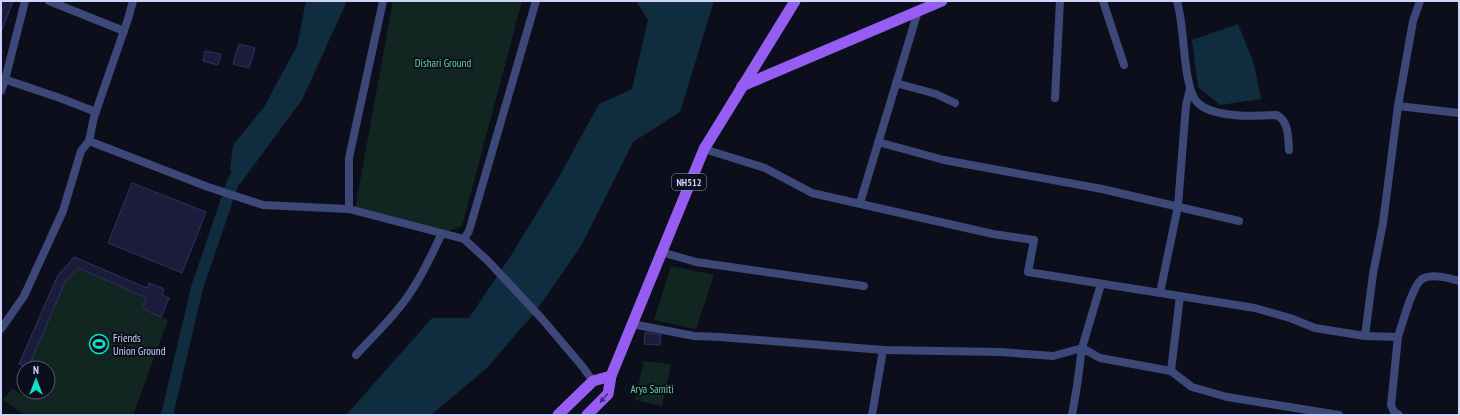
<svg xmlns="http://www.w3.org/2000/svg" width="1460" height="416" font-family="'PT Sans Narrow',sans-serif">
	<style>
		.green { fill: #112620 }
		.water { fill: #0f2d3e }
		.lines { fill: none; stroke-linecap: round; stroke-linejoin: round }
		.canal { stroke: #0f2d3e; stroke-width: 12 }
		.building { fill: #1b1c3c; stroke: #2f3166 }
		.minor { stroke: #3c4878; stroke-width: 8 }
		.primary { stroke: #965df2; stroke-width: 11 }
		.oneway { fill: #442e72 }
		.labels { text-anchor: middle; stroke-width: 4; stroke-linejoin: round; paint-order: stroke }
		.shield { fill: #0d0e1c; stroke: #9398b8; stroke-width: 1 }
		.shield-label { font-size: 10px; font-weight: bold; fill: #cdd3fb }
		.park-label { font-size: 11px; fill: #60d49b; stroke: #0d0e1c }
		.poi-label { font-size: 11px; fill: #cdd3fb; stroke: #0d0e1c; text-anchor: start }
	</style>
	<rect width="100%" height="100%" fill="#0d0e1c"/>
	<g class="green">
		<polygon points="393,1 522,1 462,226 446,232 355,209"/>
		<polygon points="671,266 714,275 696,329 654,320"/>
		<polygon points="78,268 147,298 142,308 168,320 133,415 25,415 3,400 12,389 32,399 36,392 48,392 48,368 28,368 65,282"/>
		<polygon points="644,361 671,364 662,406 635,400"/>
	</g>
	<g class="water">
		<polygon points="306,1 347,1 302,100 240,184 230,170 233,145 264,107 297,46"/>
		<polygon points="636,1 714,1 680,112 633,142 581,246 536,311 487,368 431,415 346,415 432,318 469,318 510,257 559,177 599,104 632,89 648,20"/>
		<polygon points="1238,24 1254,64 1261,99 1220,105 1198,87 1192,40"/>
	</g>
	<g class="lines">
		<polyline class="canal" points="167,415 197,288 233,182 244,164"/>
	</g>
	<g class="building">
		<polygon points="1,1 13,1 2,30 1,30"/>
		<polygon points="239,44 255,48 249,68 233,64"/>
		<polygon points="205,51 221,54 218,65 203,61"/>
		<polygon points="132,183 206,212 182,273 108,243"/>
		<polygon points="74,257 147,288 149,283 164,289 162,295 169,298 161,317 142,308 147,298 78,268 65,282 28,368 19,364 58,275"/>
		<polygon points="645,332 661,335 660,345 644,344"/>
	</g>
	<g class="lines">
		<g class="minor">
			<polyline points="49,1 124,31"/>
			<polyline points="1103,1 1124,65"/>
			<path d="M1177,1c2,7 3,14 4,21 3,18 4,68 16,80 8,9 26,12 37,13 14,2 29,0 43,0 12,7 11,22 12,35"/>
			<polyline points="1,78 60,98 96,112"/>
			<polyline points="896,83 936,94 955,103"/>
			<polyline points="1,91 5,80 25,1"/>
			<polyline points="1055,98 1060,1"/>
			<polyline points="1398,106 1459,113"/>
			<polyline points="89,141 208,187 263,205 349,209 464,239 488,261 543,320 582,366 593,381"/>
			<polyline points="878,142 944,160 1102,189 1239,221"/>
			<path d="M704,149l61,19 47,25 181,41 41,6 -6,32 227,36 35,10 25,10 50,8 33,1c4,-12 14,-51 24,-58 10,-6 27,-1 37,2"/>
			<polyline points="860,203 918,11"/>
			<polyline points="349,209 349,158 383,1"/>
			<polyline points="464,239 469,231 536,1"/>
			<polyline points="661,252 696,262 864,286"/>
			<polyline points="1160,293 1178,206 1186,105 1190,89"/>
			<polyline points="632,324 694,336 720,337 883,350 1000,352 1053,356 1082,348 1100,358 1171,371 1192,387 1227,397 1339,415"/>
			<polyline points="1,329 24,296 63,211 81,151 89,141 94,117 128,19 133,1"/>
			<polyline points="1365,336 1373,274 1383,223 1398,106 1413,21 1420,1"/>
			<polyline points="1398,337 1391,405 1394,412 1399,415"/>
			<path d="M356,355c19,-21 41,-41 56,-65 12,-18 21,-38 30,-57"/>
			<polyline points="1171,371 1180,296"/>
			<polyline points="872,415 883,350"/>
			<polyline points="1072,415 1077,386 1082,348 1101,284"/>
		</g>
		<g class="primary">
			<polyline points="742,86 942,1"/>
			<polyline points="558,415 593,381 611,376"/>
			<polyline points="587,415 608,394 611,376 704,149 795,1"/>
		</g>
	</g>
	<defs><path id="oneway-solid" d="M-6-.8H1V-3.2L6.5 0L1 3.2V.8H-6Z"/></defs>
	<use class="oneway" href="#oneway-solid" transform="translate(604 398) rotate(131)"/>
	<defs>
		<symbol id="stadium-ring" viewBox="-11 -11 22 22"><circle r="9.5" fill="#0d0e1c" stroke="#12e1c4" stroke-width="1.5"/><path d="M0-5a6.5 5 0 1 0 0 10a6.5 5 0 1 0 0-10ZM-3.5-1.8h7v3.6h-7Z" fill="#12e1c4"/></symbol>
	</defs>
	<g fill-rule="evenodd">
		<use href="#stadium-ring" x="88" y="333" width="22" height="22"/>
	</g>
	<g class="labels">
		<rect class="shield" x="672" y="174" width="34" height="16" rx="3"/>
		<g class="shield-label">
			<text x="689" y="186">NH512</text>
		</g>
		<g class="park-label">
			<text x="443" y="67">Dishari Ground</text>
			<text x="652" y="393">Arya Samiti</text>
		</g>
		<g class="poi-label">
			<text x="113" y="342">Friends<tspan x="113" dy="13">Union Ground</tspan></text>
		</g>
	</g>
	<rect width="1460" height="416" fill="none" stroke="#cdd3fb" stroke-width="4"/>
	<g transform="translate(36 380)"><circle r="19" fill="#0d0e1c" stroke="#5a5d75"/>
	<path d="M0-3L7 15L0 10L-7 15Z" fill="#12e1c4"/>
	<text y="-6" font-size="11" font-weight="bold" text-anchor="middle" fill="#cdd3fb">N</text>
	</g>
</svg>
